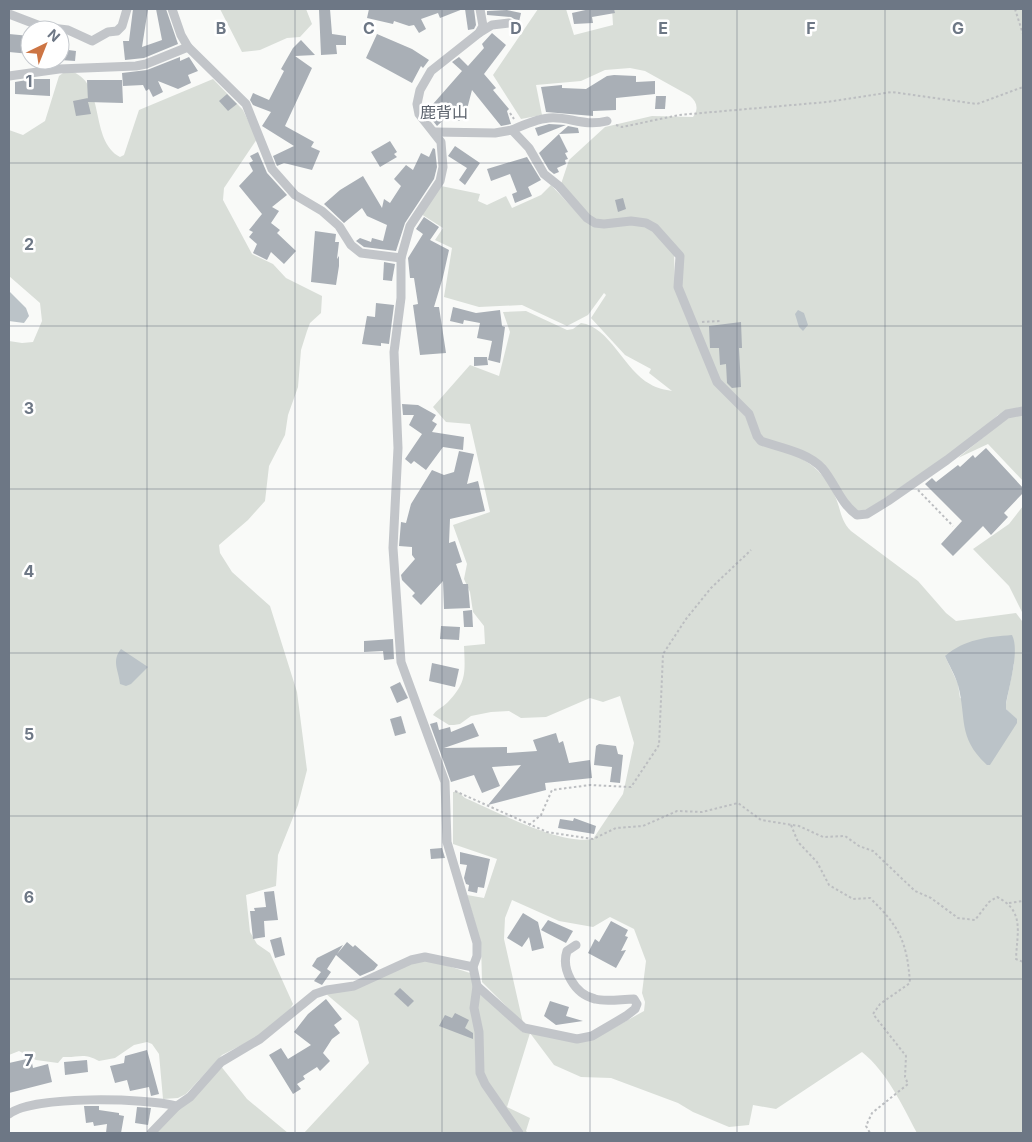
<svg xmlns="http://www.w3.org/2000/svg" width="1032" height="1142" font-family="Inter,'Noto Sans JP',sans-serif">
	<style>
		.green { fill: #d9ded8; fill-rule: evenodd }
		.water { fill: #bbc3c8 }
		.building { fill: #a9afb6 }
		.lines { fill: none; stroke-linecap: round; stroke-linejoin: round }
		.path { stroke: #bcbec1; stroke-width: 2; stroke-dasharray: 2.5 2.5; stroke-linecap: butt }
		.minor { stroke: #c2c5c9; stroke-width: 9 }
		.grid { fill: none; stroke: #6d7785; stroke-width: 1; stroke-opacity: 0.55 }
		.labels { text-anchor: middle; stroke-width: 5; stroke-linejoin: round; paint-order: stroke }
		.quarter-label { font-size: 16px; fill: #5a616b; stroke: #fff }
		.grid-label { font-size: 16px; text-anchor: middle; font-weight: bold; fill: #6d7785; stroke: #fff; stroke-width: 5; stroke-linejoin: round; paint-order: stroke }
	</style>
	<rect width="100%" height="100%" fill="#f9faf8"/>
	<g class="green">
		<polygon points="220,9 306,9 312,24 300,37 287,38 260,50 242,52"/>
		<path d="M538,9h28l8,26 39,-10 -1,-16h411v398l-25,8 -28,25 -103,70 -11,1 -37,-49 -56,-23 -45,-59 -38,-95 3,-27 -26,-32 -51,-4 -14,-3 -31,-35 8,-24 36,-33 47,-11 41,1c6,-8 4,-15 -3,-21l-45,-25 -15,-3 -25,2 -24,11 -45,4 6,30 -21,4 -28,-44z"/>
		<path d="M73,72c33,13 16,68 47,85l4,-2 15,-45 74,-31 30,31 14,29 -33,49 -1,12 29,54 21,10 13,14 36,18 -1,17 -11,10 -3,8 -6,19 -3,37 -10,28 -3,20 -16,31 -4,35 -17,19 -29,25 1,8 12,19 38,34 27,86 10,78 -9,35 -20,50 -2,31 -30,9 4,37 7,12 13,9 23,51 -4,7 -33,27 -34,17 -36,39 -8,4 -15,1 -4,-45 -7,-10 -5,-2 -13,3 -19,13 -16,3c-16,-9 -20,-3 -36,-4l-5,6 -22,-3 -17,-9 -10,4v-714l13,2 11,-1 9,-21 -2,-18 -31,-27v-146l14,5 22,-14 14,-45 4,-3z"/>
		<path d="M551,185l33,35 53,4 16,6 21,24 1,29 40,101 31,33 9,22c34,14 64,20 80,57 6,13 5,24 16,35l67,50 28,32 10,8 60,-8 6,8 1,512h-106c-15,-28 -30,-61 -55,-81l-86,57 -23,-4 -4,20 -20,2 -36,-15 -15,-9 -67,-25 -30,-1 -27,-12 -24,-32 -23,74 23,11 -4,13 2,2h-6l-39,-56 -6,-70 1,-14 14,10 30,29 72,7 50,-28 1,-9 -3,-9 4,-32 -12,-32 -24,-12 -17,10 -34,-6 -47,-21 -7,18 -1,21 19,84 -41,-41 -1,-39 -14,-48 17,3 13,-39 -44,-15v-52h5l7,6c32,14 95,47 128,41l30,-45 11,-51 -14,-47 -17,6 -13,-4 -44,19 -25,1 -12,-7 -18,1 -20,4 -11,8 -6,1h-5l-16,-10c3,-5 10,-8 15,-13 19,-20 17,-30 16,-56l21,-2 -1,-18 -11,-14 -3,-20 -6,-13 3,-15 -14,-39 37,-13 -20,-88 -24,-2 -13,-15 37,-42 29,11 11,-44 -7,-20 23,-1 41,19 6,-1 8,-6c28,3 44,48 69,61 6,4 16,6 22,7l-23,-18 2,-4 -26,-14 -34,-37 15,-23 -2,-2 -16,22 -21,11 -45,-21 -43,2 -35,-10 8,-49 -17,-8 8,-12 -22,-14 20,-28 39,8 -2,7 9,4 19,-9 6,12 29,-13zM945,656l69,8 -8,40v5l10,10 -56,-21 -2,-14z"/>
		<polygon points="1023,414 1023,481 988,444 958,458 1008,417"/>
		<polygon points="1023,506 1023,614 1009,586 973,549 1009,524"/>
		<polygon points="416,961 433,961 470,973 474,983 476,1069 516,1133 304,1133 369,1063 358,1021 325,993"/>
		<polygon points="220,1065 247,1099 288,1133 155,1133"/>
	</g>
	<g class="water">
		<polygon points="9,291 26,308 29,316 24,323 9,321"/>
		<polygon points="798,310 804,313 808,325 803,331 799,327 795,314"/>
		<path d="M1012,635c8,15 -3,52 -6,69v5l11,10v4l-27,42h-3c-30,-28 -20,-46 -29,-80 -3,-10 -9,-20 -13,-29 20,-17 42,-19 67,-21z"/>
		<path d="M121,649l27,18 -17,17 -5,2 -6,-2c-1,-13 -9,-23 1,-35z"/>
	</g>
	<g class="building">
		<polygon points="133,9 148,9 142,47 162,40 156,9 166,9 178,44 144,58 125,60 123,41 129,41"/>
		<polygon points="319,9 330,9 332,34 346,36 346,45 336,45 337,54 321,55"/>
		<polygon points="369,9 463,9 440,18 438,13 421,19 426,29 419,33 414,25 409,26 394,21 393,24 367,18"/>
		<polygon points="465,9 474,9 476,25 474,29 468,30"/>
		<polygon points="590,9 614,9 615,13 592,17 593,23 574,24 572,13"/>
		<polygon points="507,10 521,13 519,22 511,17 487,15 487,11"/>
		<polygon points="492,33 506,45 484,74 496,88 493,90 509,109 507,111 511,124 501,126 472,90 466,113 459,121 451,113 437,126 426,112 462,71 452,62 459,57 468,66 484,48 482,44"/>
		<polygon points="9,34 30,36 30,54 9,52"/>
		<polygon points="377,34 412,49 429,60 423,68 421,66 412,83 366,58"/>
		<polygon points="301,40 315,55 295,56 312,68 285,126 314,142 311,147 320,151 312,170 284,163 277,166 273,156 294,146 262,126 271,112 253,105 250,100 253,93 269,100 284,71 281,69 293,48"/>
		<polygon points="61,49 76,51 75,61 60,60"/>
		<polygon points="180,57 180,61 189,57 198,71 188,75 191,83 178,89 158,81 163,92 153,97 149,89 146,91 143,85 123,86 122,73 147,70"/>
		<polygon points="614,75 636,76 636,82 655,81 655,94 616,98 616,110 593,111 593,116 546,112 541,87 562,85 562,88 586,89 607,76"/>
		<polygon points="33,79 50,79 50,96 15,94 15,82"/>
		<polygon points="87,80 122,80 123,103 88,102 91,114 76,116 73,101 88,98 88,101"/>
		<polygon points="227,94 237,104 228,111 219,101"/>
		<polygon points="656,96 666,96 665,109 655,109"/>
		<polygon points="549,124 566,125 538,136 535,128"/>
		<polygon points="568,126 578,128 579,133 559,134"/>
		<polygon points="559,134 568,152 565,153 568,159 565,160 566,164 557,168 559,172 554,174 549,170 539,153"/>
		<polygon points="390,141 397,152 394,154 397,157 380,167 371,152"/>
		<polygon points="455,146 480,163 465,185 459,180 467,168 448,156"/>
		<polygon points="433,148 435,149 437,167 434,179 405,223 396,251 364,247 356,241 360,238 371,242 372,238 383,241 387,225 367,216 362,208 344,223 324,204 340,190 363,176 382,208 384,199 390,203 401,186 394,179 406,165 413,170 421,153 429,157"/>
		<polygon points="258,152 267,173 287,195 272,207 279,211 271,223 280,230 277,233 296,251 284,264 271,252 267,260 253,253 257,244 249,237 253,232 249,230 262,214 239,186 253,171 249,163 253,161 250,156"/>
		<polygon points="527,157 541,180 528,187 532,196 515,203 512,194 517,192 510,174 491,181 487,169"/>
		<polygon points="623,198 626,209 618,212 615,200"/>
		<polygon points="424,217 439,227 430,240 449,250 443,277 434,307 439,307 446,353 420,355 413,305 418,304 414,278 410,278 408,258 423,234 416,229"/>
		<polygon points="315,231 336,234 335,242 339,242 337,259 339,256 339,266 336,285 311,282"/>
		<polygon points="384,262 395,264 392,281 383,280"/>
		<polygon points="376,303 394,305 389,344 381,343 381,346 362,344 367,316 375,317"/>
		<polygon points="453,307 476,313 500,310 502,326 505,327 500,363 488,360 492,341 477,338 480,323 464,320 463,324 450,321"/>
		<polygon points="741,322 742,348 739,348 741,387 732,388 727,383 726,364 720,365 719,348 710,348 709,326"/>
		<polygon points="474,357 487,357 488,365 474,366"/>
		<polygon points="402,404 418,405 436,415 432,421 437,424 432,432 464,437 463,450 443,447 426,470 414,461 411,464 405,459 422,434 409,425 414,415 403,415"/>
		<polygon points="986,448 1023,488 1023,493 1004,513 1008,517 991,535 983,526 953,556 941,544 962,521 925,484 932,478 936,482 958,465 960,467 973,455 975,458"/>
		<polygon points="459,451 474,454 467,484 478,481 485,511 450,519 449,543 455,541 462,562 456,564 463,584 468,584 470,608 444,609 443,581 421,605 412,596 415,593 402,580 401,575 415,559 412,555 412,547 399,546 401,522 406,523 411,504 432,470 444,475 454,472"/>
		<polygon points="472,610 473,627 464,627 463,611"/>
		<polygon points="441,626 460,627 459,640 440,639"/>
		<polygon points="393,639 394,659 384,660 383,651 364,652 364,641"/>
		<polygon points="432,663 459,669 455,687 429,681"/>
		<polygon points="400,682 408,698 397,703 390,687"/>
		<polygon points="401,716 406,733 395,736 390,719"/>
		<polygon points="437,722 439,730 450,727 451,732 473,723 479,736 444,748 507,747 507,753 537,751 533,740 556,733 559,743 563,741 569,763 590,760 592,778 545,783 546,790 488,805 521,765 492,767 500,786 482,793 474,775 451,782 430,724"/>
		<polygon points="599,744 616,746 618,754 623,755 620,783 610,782 612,767 594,765 596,746"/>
		<polygon points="574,818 596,826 594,834 558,828 560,819 573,821"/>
		<polygon points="442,848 445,858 431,859 430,849"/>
		<polygon points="460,852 490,859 484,888 478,887 477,893 468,891 469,885 466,884 464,878 467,865 460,864"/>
		<polygon points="274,891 278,920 264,921 265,937 253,939 250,911 255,911 254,908 266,907 264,892"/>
		<polygon points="523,913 538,922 544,948 532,951 529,937 522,947 507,938"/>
		<polygon points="548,920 573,931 566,943 541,930"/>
		<polygon points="611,921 628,930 625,936 628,937 621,951 626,950 616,968 588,953 595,939 599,942"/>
		<polygon points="281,937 285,955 275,958 270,940"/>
		<polygon points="347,942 353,947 355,945 378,965 374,970 360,976 336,955 327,969 331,972 322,985 314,981 321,972 312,966 317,958 343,945 337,954"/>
		<polygon points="400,988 414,1001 408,1007 394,994"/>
		<polygon points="326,999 342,1019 334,1025 340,1033 332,1039 323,1053 330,1061 320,1071 317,1067 303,1076 305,1079 297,1084 301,1089 293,1094 269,1055 281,1048 288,1059 311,1045 294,1032 308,1014"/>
		<polygon points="550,1001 569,1007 566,1016 583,1021 556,1025 544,1016"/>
		<polygon points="455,1013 469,1020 465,1028 473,1033 473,1039 439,1026 445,1015 452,1018"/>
		<polygon points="147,1050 159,1094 151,1096 149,1087 130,1091 127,1080 115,1083 110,1066 124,1063 125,1056"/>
		<polygon points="31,1058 33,1068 48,1064 52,1082 9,1093 9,1063"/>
		<polygon points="87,1060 88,1072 65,1075 64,1062"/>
		<polygon points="84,1106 99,1106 99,1110 119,1113 119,1115 124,1116 121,1133 106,1133 107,1124 94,1126 93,1122 86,1123"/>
		<polygon points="137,1107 151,1108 148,1125 135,1123"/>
	</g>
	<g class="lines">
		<g class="path">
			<polyline points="1015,9 1023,34"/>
			<polyline points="510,113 514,119"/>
			<polyline points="616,125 622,127 679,115 827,102 892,92 977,104 1023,87"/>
			<polyline points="702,322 720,321"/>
			<polyline points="918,490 953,526"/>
			<path d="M455,791l92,41 46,7 23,-11 27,-2 34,-15 25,1 36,-9 23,17 38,6 24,11 22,-1 14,10 14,5 42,40 16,7 27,20 17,2 14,-18 8,-5c28,14 20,35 19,62l7,3"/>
			<polyline points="529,825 541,815 552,790 590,785 631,787 659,745 663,654 686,619 711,588 751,550"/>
			<path d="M791,825l7,17 19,20 12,23 24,14 17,-1c30,29 37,44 40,85l-30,21 -7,10 33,42 -1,21 3,7 -36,29 -6,13 4,7"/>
			<polyline points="1009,903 1023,901"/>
		</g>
		<g class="minor">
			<polyline points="172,9 181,35 188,47 246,104 272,169 295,195 322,211 339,226 351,245 361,253 401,258"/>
			<polyline points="480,9 483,26 479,33 431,71 420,90 417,104 419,114 441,142 443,167 440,181 410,226 401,258 401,298 394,352 398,448 393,548 401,662 445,782 447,842 477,943 477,956 473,967 477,986 474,1008 479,1032 480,1073 485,1084 519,1133"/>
			<polyline points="9,14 43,27 68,30 92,41 108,32 117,31 122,26 127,9"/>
			<polyline points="479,33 492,25 509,23"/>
			<polyline points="9,76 59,69 136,66 146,64 188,47"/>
			<path d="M512,130c11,-5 25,-11 37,-12 20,-2 34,9 58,3"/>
			<path d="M435,132l60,1 17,-3 17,18 15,26 15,12 28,32 8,5 9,1 27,-3 15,2 9,5 25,28 -2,31 39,95 32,32 8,22 4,5c20,7 46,11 61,27 13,15 18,35 35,47l10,-1 21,-13 59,-41 60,-46 16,-3"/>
			<path d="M477,986l47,42 53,11 15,-3 34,-20 9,-7 2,-5 -3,-5c-12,0 -28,3 -39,0 -21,-5 -34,-30 -28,-48l9,-6"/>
			<path d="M9,1114c24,-19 137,-16 168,-8"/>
			<polyline points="151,1133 177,1106 190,1097 221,1062 260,1039 315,994 327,990 354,986 411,960 425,957 473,967"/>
		</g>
	</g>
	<path class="grid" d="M147,9v1124M295,9v1124M442,9v1124M590,9v1124M737,9v1124M885,9v1124M9,163h1014M9,326h1014M9,489h1014M9,653h1014M9,816h1014M9,979h1014"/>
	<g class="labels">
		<g class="quarter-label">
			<text x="444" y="118">鹿背山</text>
		</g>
	</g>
	<g class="grid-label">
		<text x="221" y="34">B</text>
		<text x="369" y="34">C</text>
		<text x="516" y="34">D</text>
		<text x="663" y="34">E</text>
		<text x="811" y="34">F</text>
		<text x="958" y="34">G</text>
		<text x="29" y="87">1</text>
		<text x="29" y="250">2</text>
		<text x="29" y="414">3</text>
		<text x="29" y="577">4</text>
		<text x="29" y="740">5</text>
		<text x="29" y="903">6</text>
		<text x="29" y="1066">7</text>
	</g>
	<rect width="1032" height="1142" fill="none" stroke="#6d7785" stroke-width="20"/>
	<g transform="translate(45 45) rotate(43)"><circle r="24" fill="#ffffff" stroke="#c5c9ce"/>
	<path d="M0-4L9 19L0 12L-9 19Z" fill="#cd7544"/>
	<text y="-8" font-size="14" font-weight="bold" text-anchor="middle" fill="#6d7785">N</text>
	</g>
</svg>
